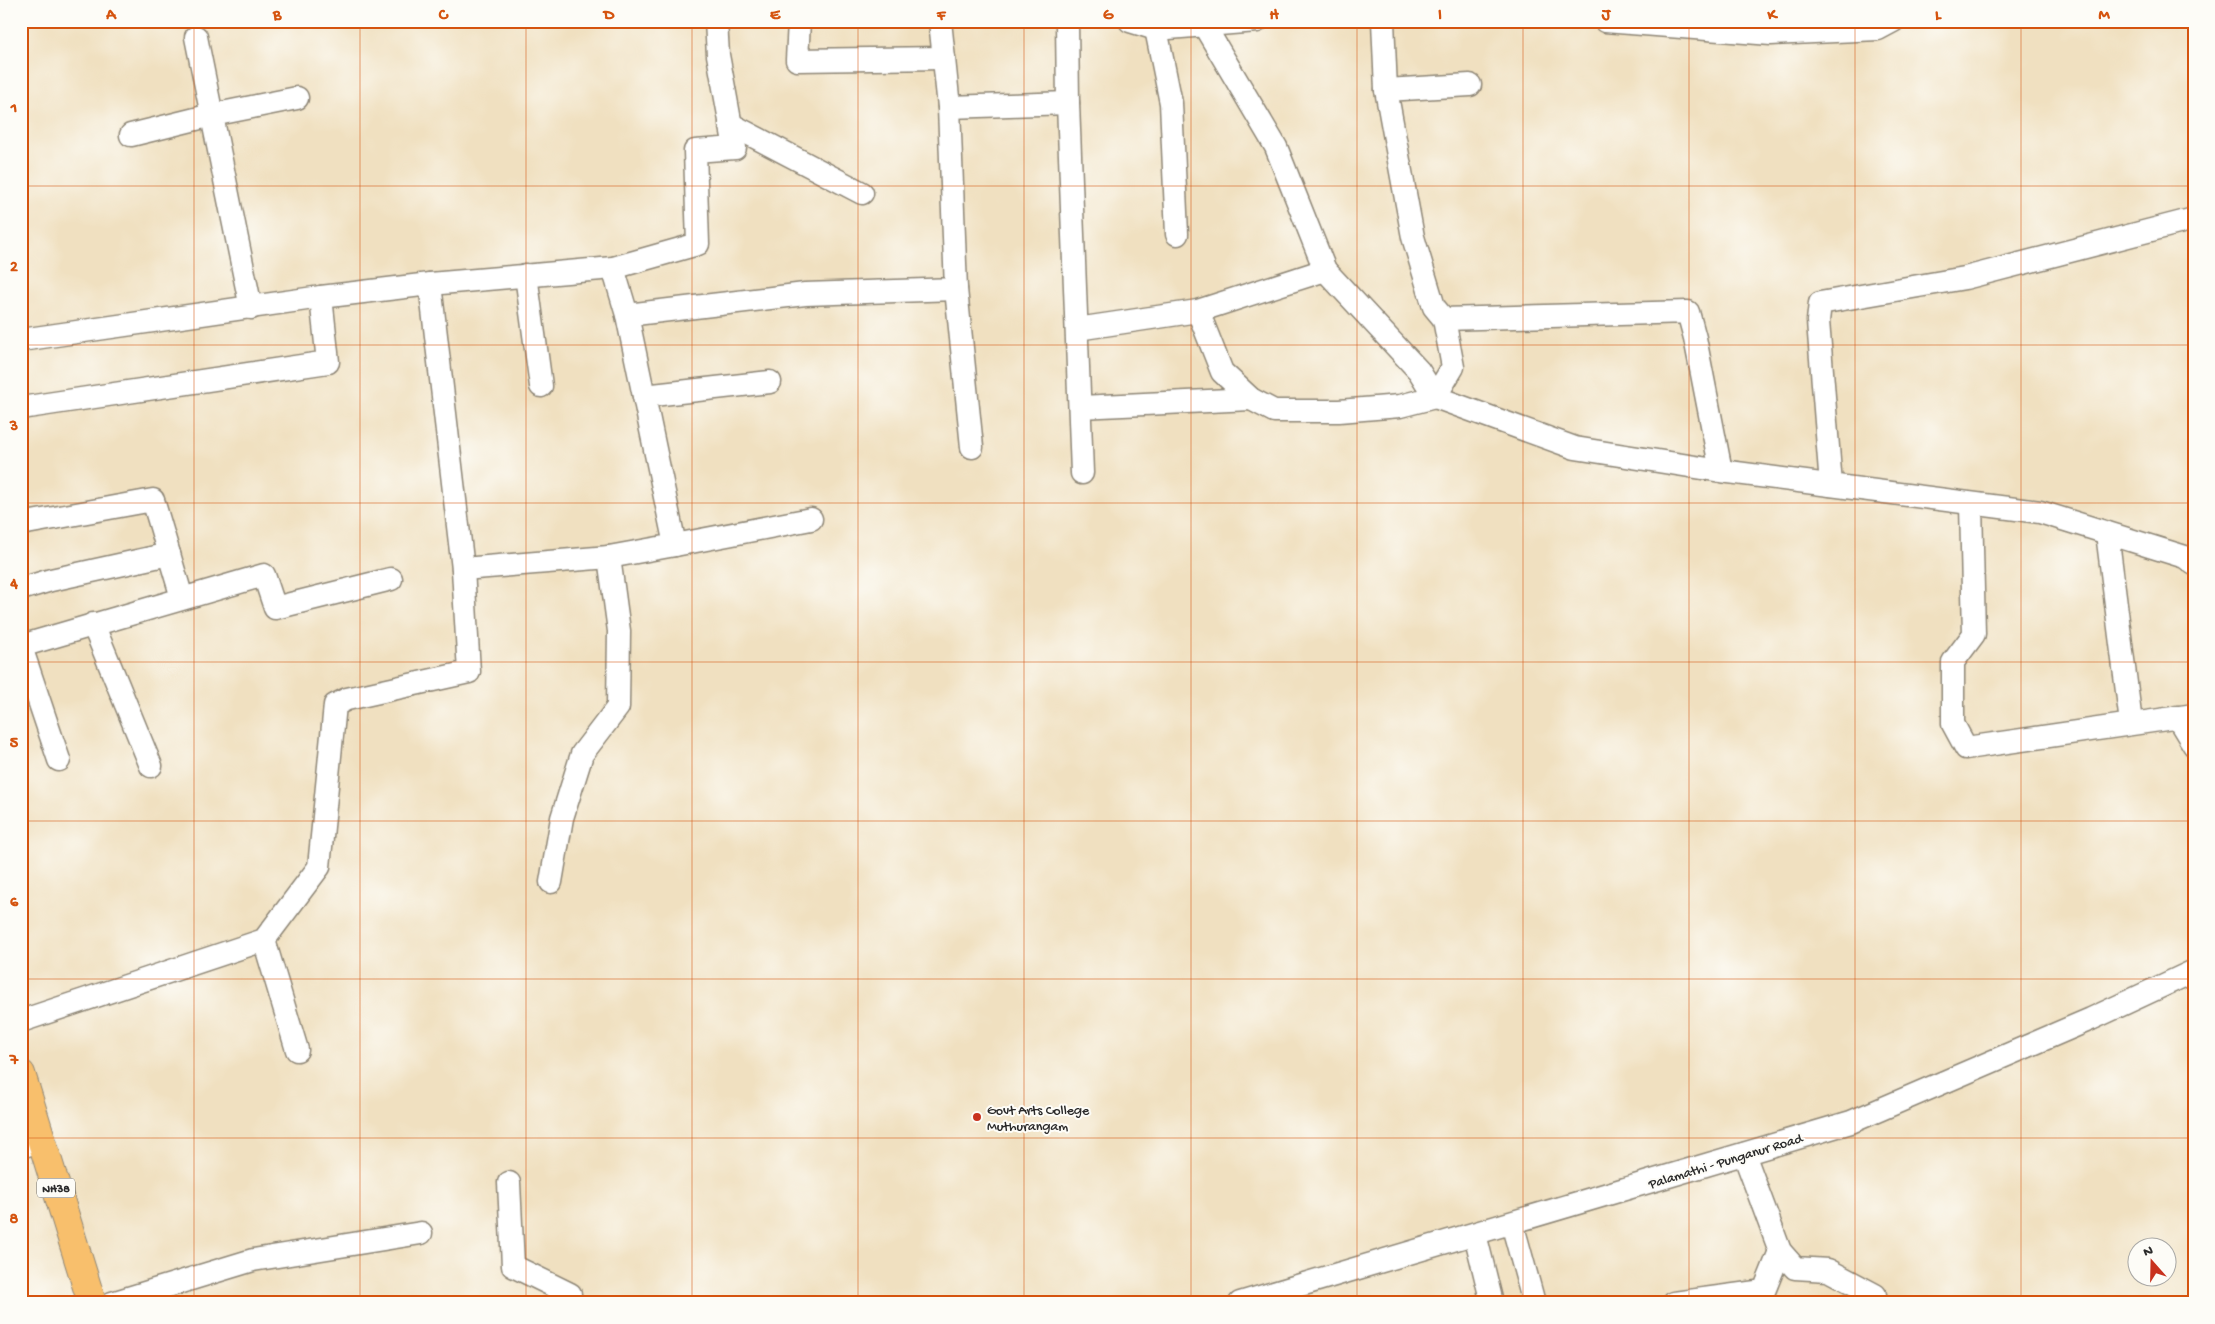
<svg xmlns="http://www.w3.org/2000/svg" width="2215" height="1324" font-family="'Gochi Hand',sans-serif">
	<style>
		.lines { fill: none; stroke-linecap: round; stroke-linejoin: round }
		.minor-casing { stroke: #8e8676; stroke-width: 25 }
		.highway-casing { stroke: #8e8676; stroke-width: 30 }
		.minor { stroke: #fff; stroke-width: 22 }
		.highway { stroke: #f8bf6c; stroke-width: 28 }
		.grid { fill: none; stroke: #d5540f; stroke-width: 1; stroke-opacity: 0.55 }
		.poi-dot { fill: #c8321e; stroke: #fdfcf7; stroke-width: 2 }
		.labels { text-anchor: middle; stroke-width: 4; stroke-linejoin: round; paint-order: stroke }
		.shield { fill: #fdfcf7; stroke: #6a6a68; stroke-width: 1 }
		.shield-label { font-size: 12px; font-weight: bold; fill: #2b2b2b }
		.poi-label { font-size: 14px; fill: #2b2b2b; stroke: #fdfcf7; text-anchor: start }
		.street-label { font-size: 14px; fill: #2b2b2b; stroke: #fdfcf7 }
		.neatline { fill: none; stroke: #d5540f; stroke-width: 2 }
		.grid-label { font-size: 16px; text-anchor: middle; font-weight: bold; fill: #d5540f }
	</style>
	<rect width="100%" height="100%" fill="#fdfcf7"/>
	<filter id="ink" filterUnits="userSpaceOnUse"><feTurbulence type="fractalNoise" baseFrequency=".02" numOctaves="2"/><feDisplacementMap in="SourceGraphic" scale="10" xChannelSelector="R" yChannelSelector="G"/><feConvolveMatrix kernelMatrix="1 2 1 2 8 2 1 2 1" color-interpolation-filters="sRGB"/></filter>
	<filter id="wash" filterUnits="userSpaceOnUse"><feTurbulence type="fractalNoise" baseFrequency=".0096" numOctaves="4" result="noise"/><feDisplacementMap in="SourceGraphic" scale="20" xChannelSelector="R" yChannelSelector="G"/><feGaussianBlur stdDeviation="1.12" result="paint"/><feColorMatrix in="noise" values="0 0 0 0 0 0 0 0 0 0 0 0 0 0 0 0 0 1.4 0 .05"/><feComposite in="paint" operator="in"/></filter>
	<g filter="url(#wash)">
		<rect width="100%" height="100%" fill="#f0e0c0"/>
	</g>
	<g filter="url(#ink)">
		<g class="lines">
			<defs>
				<g id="minor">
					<polyline points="799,21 797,60 944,58"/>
					<polyline points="1067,21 1068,103 1082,473"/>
					<polyline points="1130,21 1156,29 1257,21"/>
					<polyline points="1605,21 1771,34 1878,29 1893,21"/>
					<polyline points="1156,29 1171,103 1177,234"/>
					<polyline points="196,37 251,308"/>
					<polyline points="1386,90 1470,85"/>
					<polyline points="949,107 1068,103"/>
					<polyline points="730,124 862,193"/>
					<polyline points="131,135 212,115 297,98"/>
					<polyline points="1325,270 1419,371 1435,397 1453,367 1444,319 1434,307 1413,237 1386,90 1383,21"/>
					<polyline points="526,275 541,386"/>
					<polyline points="430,284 463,569 609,557 675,545 627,315 613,268"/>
					<polyline points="956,289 972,447"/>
					<polyline points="1198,311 1222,372 1251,399 1274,411 1339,411 1400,406 1435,397 1575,448 1721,471 2040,512 2185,557 2194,564"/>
					<polyline points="627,315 805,294 956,289 949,107 940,21"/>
					<polyline points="1444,319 1688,312 1695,338 1721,471"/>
					<polyline points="1077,329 1198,311 1325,270 1276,147 1205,27"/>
					<polyline points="21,340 321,297 430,284 613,268 698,244 695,151 735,148 718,55 716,21"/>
					<polyline points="644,396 770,382"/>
					<polyline points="1080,407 1251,399"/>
					<polyline points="21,408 328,362 321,297"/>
					<polyline points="1831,485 1818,321 1820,303 1965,278 2194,219"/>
					<polyline points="1971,504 1974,634 1953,662 1953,724 1966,748 2194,715"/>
					<polyline points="21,524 153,500 182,598"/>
					<polyline points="2107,533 2131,723"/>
					<polyline points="675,545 811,519"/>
					<polyline points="21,589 51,580 169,554"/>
					<polyline points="93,624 151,766"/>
					<polyline points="21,646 264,575 275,608 391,579"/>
					<polyline points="21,647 59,760"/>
					<polyline points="2177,717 2194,745"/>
					<polyline points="551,882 562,818 582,754 618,707 619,631 609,557"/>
					<polyline points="264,940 297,1050"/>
					<polyline points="21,1021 264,940 319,867 335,705 347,699 469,672 463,569"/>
					<polyline points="21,1147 41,1140"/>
					<polyline points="1744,1154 1780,1251 1795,1268 1828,1270 1875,1295 1876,1303"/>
					<polyline points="509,1183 513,1266 570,1294 570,1303"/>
					<polyline points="1512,1223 1534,1303"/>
					<polyline points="1475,1234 1492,1303"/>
					<polyline points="112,1303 253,1260 421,1233"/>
					<polyline points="1240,1303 1851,1122 2091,1019 2194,971"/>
					<polyline points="1674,1303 1764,1291 1780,1251"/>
				</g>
				<polyline id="highway" points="21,1074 92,1303"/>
			</defs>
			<use href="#minor" class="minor-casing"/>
			<use href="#highway" class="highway-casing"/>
			<use href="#minor" class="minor"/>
			<use href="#highway" class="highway"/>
		</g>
	</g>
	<path class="grid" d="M194,21v1282M360,21v1282M526,21v1282M692,21v1282M858,21v1282M1024,21v1282M1191,21v1282M1357,21v1282M1523,21v1282M1689,21v1282M1855,21v1282M2021,21v1282M21,186h2173M21,345h2173M21,503h2173M21,662h2173M21,821h2173M21,979h2173M21,1138h2173"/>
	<circle class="poi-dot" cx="977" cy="1117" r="5"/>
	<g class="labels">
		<rect class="shield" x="37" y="1178.5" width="38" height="19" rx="4"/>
		<g class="shield-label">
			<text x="56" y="1192">NH38</text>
		</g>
		<g class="poi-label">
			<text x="987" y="1114">Govt Arts College<tspan x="987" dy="16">Muthurangam</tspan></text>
		</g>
		<g class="street-label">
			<text transform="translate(1725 1160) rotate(-17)" y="5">Palamathi - Punganur Road</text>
		</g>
	</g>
	<rect width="2215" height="1324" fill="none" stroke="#fdfcf7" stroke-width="55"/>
	<g transform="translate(2152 1262) rotate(340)"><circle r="24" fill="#fdfcf7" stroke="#a9a8a5"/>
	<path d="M0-4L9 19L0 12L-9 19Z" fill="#c8321e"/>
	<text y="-8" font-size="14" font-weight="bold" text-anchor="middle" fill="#2b2b2b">N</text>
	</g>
	<rect x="28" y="28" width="2160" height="1268" class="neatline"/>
	<g class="grid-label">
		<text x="111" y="19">A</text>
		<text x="277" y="19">B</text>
		<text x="443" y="19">C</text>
		<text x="609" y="19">D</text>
		<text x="775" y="19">E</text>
		<text x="941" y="19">F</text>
		<text x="1108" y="19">G</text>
		<text x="1274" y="19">H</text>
		<text x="1440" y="19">I</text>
		<text x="1606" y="19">J</text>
		<text x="1772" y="19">K</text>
		<text x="1938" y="19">L</text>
		<text x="2104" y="19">M</text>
		<text x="14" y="112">1</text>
		<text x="14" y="271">2</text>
		<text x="14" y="430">3</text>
		<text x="14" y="588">4</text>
		<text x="14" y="747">5</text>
		<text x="14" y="906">6</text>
		<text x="14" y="1064">7</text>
		<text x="14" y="1223">8</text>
	</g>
</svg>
